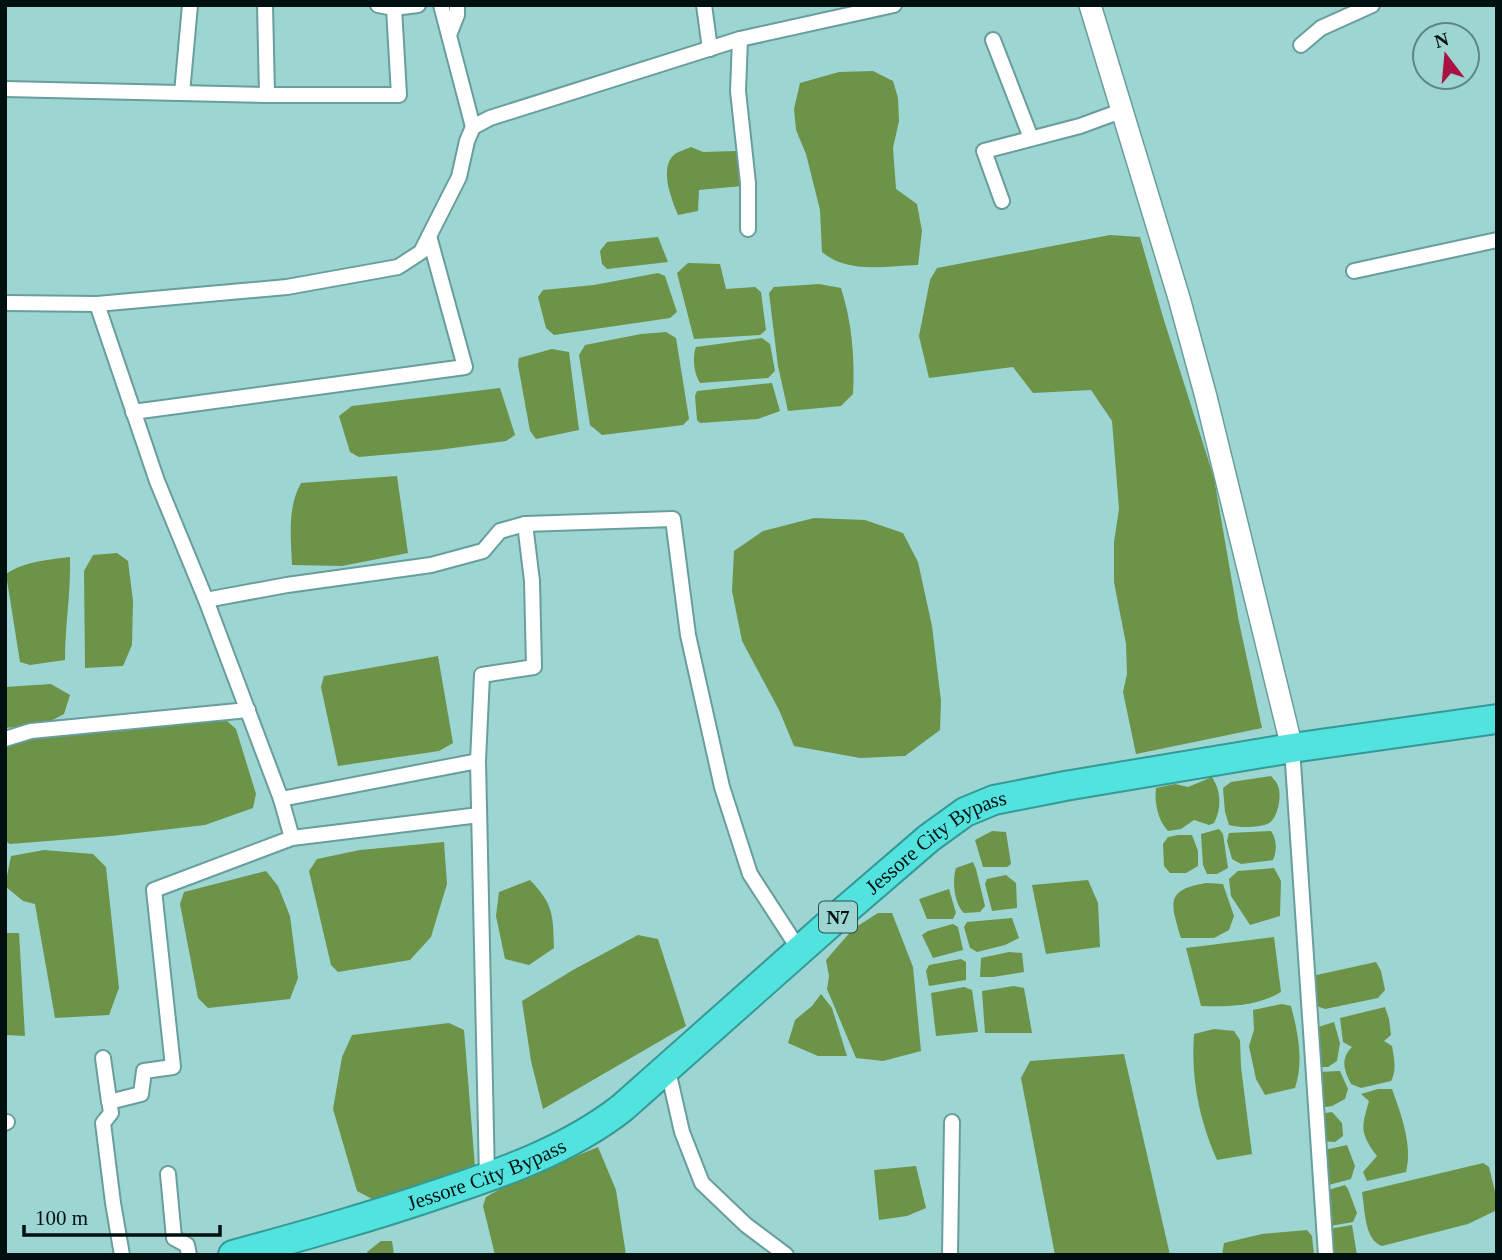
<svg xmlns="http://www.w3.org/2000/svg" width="1502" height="1260" font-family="'Times New Roman',serif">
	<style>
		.water { fill: #6c9348 }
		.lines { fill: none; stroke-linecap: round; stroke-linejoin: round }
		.street-casing { stroke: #689e9b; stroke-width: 18 }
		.secondary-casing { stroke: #689e9b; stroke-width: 24 }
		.highway-casing { stroke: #359996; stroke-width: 32 }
		.street { stroke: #fff; stroke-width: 14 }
		.secondary { stroke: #fff; stroke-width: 21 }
		.highway { stroke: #52e3de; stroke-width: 28 }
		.labels { text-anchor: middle; stroke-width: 7; stroke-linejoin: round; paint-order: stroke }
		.shield { fill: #9dd5d2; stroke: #2f4a4a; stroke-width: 2 }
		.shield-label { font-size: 19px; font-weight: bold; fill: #000f0f }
		.street-label { font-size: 21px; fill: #000f0f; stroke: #9dd5d2 }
	</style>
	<rect width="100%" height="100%" fill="#9dd5d2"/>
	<g class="water">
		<path d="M873,71l20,10 5,17 1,23 -6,27 3,41 21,15 5,27 -4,34c-32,1 -71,9 -96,-13l-2,-42 -14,-56 -10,-24 -2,-21 6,-26 39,-11z"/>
		<path d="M691,147l12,5 33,-1 7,27 -1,8 -43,4 -1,21 -20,4c-6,-15 -20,-48 -3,-61 4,-3 12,-5 16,-7z"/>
		<polygon points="1110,235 1140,237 1163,317 1214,478 1239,622 1262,728 1136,754 1123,692 1127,674 1126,644 1114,582 1114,542 1119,509 1112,421 1091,390 1033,393 1013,367 929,378 919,336 930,280 937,268"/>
		<polygon points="658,237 668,262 607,269 602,264 600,251 607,242"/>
		<polygon points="688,263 720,264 726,289 755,287 761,292 766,330 760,335 694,339 677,273"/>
		<polygon points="658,273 665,276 677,312 670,318 554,335 546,328 538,297 543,290 594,285"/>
		<path d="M819,284l22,4c11,34 14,71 12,106l-12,12 -53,5 -10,-45 -9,-73 5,-6z"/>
		<polygon points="666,332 676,338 689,419 683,425 602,435 590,425 579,355 585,345 641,334"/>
		<path d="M762,338l8,6 5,27 -7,7 -68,5c-6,-9 -8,-26 -4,-36z"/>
		<polygon points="552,349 569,352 579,430 536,439 530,431 518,365 519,358"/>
		<polygon points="772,383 780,411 758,419 700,423 697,420 695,396 697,391"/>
		<polygon points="500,388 515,435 506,441 438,450 359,457 350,452 339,416 352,406"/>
		<path d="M397,476l11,77 -66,13 -50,-1c-1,-27 -5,-57 9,-82z"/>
		<polygon points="814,518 865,520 903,533 918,562 932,626 941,701 940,730 905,756 860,758 794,746 779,710 742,641 732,591 734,551 763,531"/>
		<polygon points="117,553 128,561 133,601 132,645 123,666 85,668 84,571 93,555"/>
		<path d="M70,557c1,35 -5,69 -5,103l-35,5 -10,-3 -14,-88c19,-13 42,-14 64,-17z"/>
		<polygon points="438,656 453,743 439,751 338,766 321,687 324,676"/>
		<polygon points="51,684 70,695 64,714 45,724 5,728 5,687"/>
		<polygon points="227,721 236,729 256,794 253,808 205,825 111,836 10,844 5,841 5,740 58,732 109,731 187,723"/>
		<path d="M1271,776c3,4 6,6 7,10 4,9 0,32 -9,37 -8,5 -31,5 -40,2l-4,-13 -2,-24 8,-6z"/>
		<path d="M1212,777c9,13 10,32 2,46l-5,2 -15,-5 -13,9 -13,2c-10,-10 -14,-29 -12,-43l19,-4 13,3z"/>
		<polygon points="1219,829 1223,834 1228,868 1217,874 1207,874 1203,865 1201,834"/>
		<polygon points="992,831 1006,832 1011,864 1007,867 983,867 975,840"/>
		<path d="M1271,831c6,8 6,21 2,29l-32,4 -9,-5 -5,-18 2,-8z"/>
		<polygon points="1178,835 1192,835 1198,851 1198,866 1186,873 1170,873 1164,866 1163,844 1168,837"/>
		<polygon points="444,842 447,884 431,937 410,960 338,972 331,965 309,871 317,859 360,850"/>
		<polygon points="44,850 93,854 106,867 119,988 109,1015 55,1018 35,904 23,901 5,886 11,856"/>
		<path d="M973,862l3,7 9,37 -5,6 -16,1c-10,-9 -12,-33 -8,-45z"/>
		<polygon points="1274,868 1281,881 1280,916 1250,925 1231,896 1229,879 1238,871"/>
		<polygon points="266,871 278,886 290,916 298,978 290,999 208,1008 198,998 180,904 184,892"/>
		<polygon points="1006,875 1016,883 1017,908 992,911 985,884 987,879"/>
		<path d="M530,880c24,25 23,35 24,68l-25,17 -24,-6 -9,-43 3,-24z"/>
		<polygon points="1088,880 1098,903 1100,947 1046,954 1032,885"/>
		<path d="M1206,883l17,1 11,32 -5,14 -15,8h-33c-9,-33 -18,-48 25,-55z"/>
		<polygon points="949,889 956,913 953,919 927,919 919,899"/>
		<polygon points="878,913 892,913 913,967 921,1051 883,1061 856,1058 827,989 829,976 826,960 853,929"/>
		<polygon points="1012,918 1019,938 1005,945 977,952 970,948 964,927 967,922"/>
		<polygon points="953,924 958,927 963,950 933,958 922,935 928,931"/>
		<polygon points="5,933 19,933 25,1036 5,1035"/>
		<polygon points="638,935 658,939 686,1026 543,1109 531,1061 522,1001 573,970"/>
		<path d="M1274,937l7,55c-23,14 -54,15 -80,14l-15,-58z"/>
		<polygon points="1009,952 1022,953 1024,972 993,977 980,977 981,958"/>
		<polygon points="961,959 966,962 966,980 929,986 926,971 929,965"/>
		<polygon points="1376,962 1381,971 1385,990 1378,998 1325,1009 1314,1005 1312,976"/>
		<polygon points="1014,986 1024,988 1032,1033 985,1033 982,991"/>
		<polygon points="964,987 972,990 978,1032 936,1036 931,993"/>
		<polygon points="821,994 832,1008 847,1056 818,1056 788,1043 795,1020 812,1006"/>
		<path d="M1282,1004l9,2c7,27 13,55 4,82l-30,7 -9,-16 -7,-33 5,-16 -1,-20z"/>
		<path d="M1385,1007l4,12 2,16 -7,6 8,5c2,11 5,25 -1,35l-30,7 -10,-4c-7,-14 -11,-25 1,-37l-9,-5 -3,-24z"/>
		<polygon points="1334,1022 1340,1043 1337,1061 1328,1067 1315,1067 1306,1031"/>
		<polygon points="449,1023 464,1030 475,1167 372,1199 357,1191 333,1109 342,1057 352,1035"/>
		<path d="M1214,1029l20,2 6,9 1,27 11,87 -35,6c-18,-41 -26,-81 -23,-126z"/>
		<polygon points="1124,1054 1170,1255 1055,1255 1021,1078 1030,1061"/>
		<polygon points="1340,1071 1348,1089 1345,1099 1332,1106 1319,1108 1317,1072"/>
		<path d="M1378,1089h14c9,25 21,57 14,83l-39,9 -4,-9 14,-16c-17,-23 -16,-28 -8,-55l-8,-7z"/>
		<polygon points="1332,1112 1342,1123 1343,1136 1335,1142 1319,1141 1319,1114"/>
		<polygon points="1347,1145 1355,1166 1351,1179 1325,1186 1320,1151"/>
		<polygon points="598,1147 616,1190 626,1255 495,1255 483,1206 486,1197 509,1184"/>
		<path d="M1483,1163l6,4 8,33v10l-29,14 -86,22c-18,-6 -17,-38 -20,-54z"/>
		<polygon points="916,1166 926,1208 907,1216 879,1220 874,1170"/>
		<polygon points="1345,1185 1348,1189 1357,1213 1353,1222 1330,1226 1328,1190"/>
		<polygon points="1352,1225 1357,1255 1325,1255 1323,1230"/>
		<polygon points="1307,1230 1312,1236 1314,1255 1222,1255 1224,1243 1262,1234"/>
		<polygon points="381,1241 392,1241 394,1255 367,1255 367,1252"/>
	</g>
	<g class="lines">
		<defs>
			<g id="street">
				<polyline points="265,5 267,95 399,95 394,8"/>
				<polyline points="378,5 394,8 418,5"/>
				<polyline points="441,5 473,127"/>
				<polyline points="704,5 710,49"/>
				<polyline points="449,35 457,15 457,5"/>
				<polyline points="740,39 738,91 748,183 748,229"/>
				<polyline points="993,40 1031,138"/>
				<polyline points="1301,45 1321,28 1372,5"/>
				<polyline points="5,89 267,95"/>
				<polyline points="182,93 190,5"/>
				<polyline points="1002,201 984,151 1080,126 1121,111"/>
				<polyline points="1354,271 1497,240"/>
				<polyline points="5,303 97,304 287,287 398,267 421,252 459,177 467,141 473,127 490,118 740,39 894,5"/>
				<polyline points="97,304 157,481 206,600 281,799 478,761 487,1178"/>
				<polyline points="133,412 465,367 429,236"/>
				<polyline points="206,600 287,585 431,565 483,551 500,531 525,524 673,519 688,635 722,787 750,874 800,951"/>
				<polyline points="5,739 31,731 248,710"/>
				<polyline points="1292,748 1326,1255"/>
				<polyline points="478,761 482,675 534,667 532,581 525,524"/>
				<polyline points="292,838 479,815"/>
				<polyline points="667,1066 682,1132 702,1183 746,1225 786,1255"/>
				<polyline points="5,1123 7,1122"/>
				<polyline points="168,1174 174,1238 187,1245 189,1255"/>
				<polyline points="122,1255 113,1203 103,1123 111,1113 103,1058 109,1102 141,1094 144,1071 173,1067 154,890 292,838 281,799"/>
				<polyline points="950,1255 952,1122"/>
			</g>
			<polyline id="secondary" points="1090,5 1179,298 1206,397 1292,748"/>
			<g id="highway">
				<path id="s1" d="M233,1255c69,-19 138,-38 205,-61 64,-21 130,-44 184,-86l214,-190 93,-80 36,-26 29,-12 71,-14 227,-38 205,-29"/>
			</g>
		</defs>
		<use href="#street" class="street-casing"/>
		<use href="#secondary" class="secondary-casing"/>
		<use href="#highway" class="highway-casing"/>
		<use href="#street" class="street"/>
		<use href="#secondary" class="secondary"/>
		<use href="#highway" class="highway"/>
	</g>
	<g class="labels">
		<rect class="shield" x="819" y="901.5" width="38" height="31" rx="5"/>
		<g class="shield-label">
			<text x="838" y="924">N7</text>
		</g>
		<g class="street-label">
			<text dy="7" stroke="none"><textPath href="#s1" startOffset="831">Jessore City Bypass</textPath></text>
			<text dy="7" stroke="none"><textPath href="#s1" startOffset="266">Jessore City Bypass</textPath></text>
		</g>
	</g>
	<rect width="1502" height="1260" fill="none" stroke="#000f0f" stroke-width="14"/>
	<g transform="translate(1446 56) rotate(344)"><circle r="33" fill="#9dd5d2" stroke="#5e8684" stroke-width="2"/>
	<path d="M0-5L12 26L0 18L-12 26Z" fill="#a91241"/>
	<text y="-10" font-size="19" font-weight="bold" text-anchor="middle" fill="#000f0f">N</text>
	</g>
	<path d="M24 1225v10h196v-10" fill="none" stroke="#000f0f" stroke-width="3.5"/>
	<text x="35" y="1225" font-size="21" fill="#000f0f" stroke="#9dd5d2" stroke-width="5" paint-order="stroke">100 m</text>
</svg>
